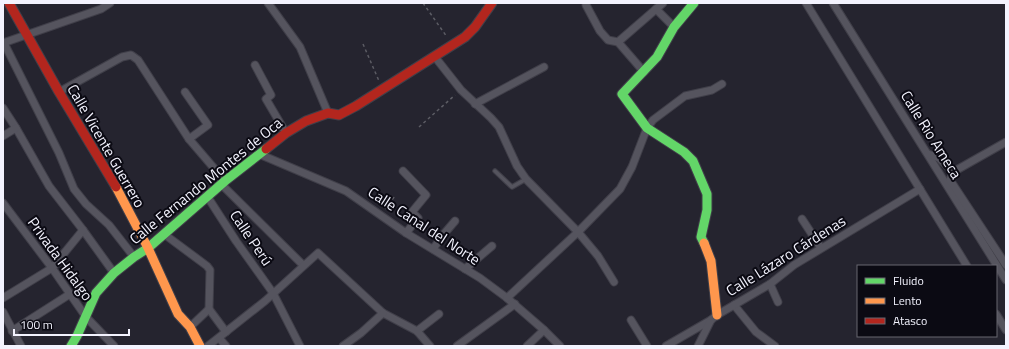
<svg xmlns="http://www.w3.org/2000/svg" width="1009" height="349" font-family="'Titillium Web',sans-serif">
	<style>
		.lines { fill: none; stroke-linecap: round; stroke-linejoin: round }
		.lane-casing { stroke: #403f49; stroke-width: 5.5 }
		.street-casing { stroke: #403f49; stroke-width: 9 }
		.fast-casing { stroke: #403f49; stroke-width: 11 }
		.slow-casing { stroke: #403f49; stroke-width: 11 }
		.jam-casing { stroke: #403f49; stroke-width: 11 }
		.path { stroke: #5c5c64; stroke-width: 1.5; stroke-dasharray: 3 3; stroke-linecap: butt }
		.lane { stroke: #55545e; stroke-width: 3.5 }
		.street { stroke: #55545e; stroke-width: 7 }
		.fast { stroke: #63d668; stroke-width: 9 }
		.slow { stroke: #ff974d; stroke-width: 9 }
		.jam { stroke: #b3261e; stroke-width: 9 }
		.labels { text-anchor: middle; stroke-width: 4; stroke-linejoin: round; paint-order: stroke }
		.street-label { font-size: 15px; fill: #f3f3fe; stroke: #0b0a13 }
	</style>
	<rect width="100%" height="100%" fill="#25242f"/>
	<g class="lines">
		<defs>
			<polyline id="lane" points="495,171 512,187 526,179"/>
			<g id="street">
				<polyline points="268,3 300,47 328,113"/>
				<polyline points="806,3 967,266"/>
				<polyline points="833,3 1006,280"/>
				<polyline points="586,5 600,31 608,40 618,42 644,72"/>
				<polyline points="656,9 674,27"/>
				<polyline points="618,42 663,3"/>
				<polyline points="3,43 101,9 110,3"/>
				<polyline points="4,43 59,153 74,189 86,204 109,225 134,257"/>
				<polyline points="435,57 461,90 491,118 499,127 517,166 526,179 578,232 598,256 614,282"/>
				<polyline points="255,65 271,95 266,99 286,133"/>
				<polyline points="59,92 122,57 131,55 138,60 189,139 225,181"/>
				<polyline points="185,92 208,125 189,139"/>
				<polyline points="475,104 544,67"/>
				<polyline points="3,108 16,128 49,186 83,230 114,273"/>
				<polyline points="3,136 16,128"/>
				<polyline points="259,154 346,191 406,233 480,278 507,298 544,330 560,346"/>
				<polyline points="928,154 939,158 953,172 1006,142"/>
				<polyline points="403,171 426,195 412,212 418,218 406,233"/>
				<polyline points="953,172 950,180 1006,265"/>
				<polyline points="221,184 303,265"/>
				<polyline points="207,196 236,241 273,293 300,346"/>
				<polyline points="3,203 52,268 86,317 114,346"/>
				<polyline points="802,219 821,248"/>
				<polyline points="164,234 207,266 210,270 209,309 226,332"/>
				<polyline points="433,249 443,235 455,221"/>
				<polyline points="465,269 492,246"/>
				<polyline points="770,284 778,302"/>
				<polyline points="3,298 52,268 83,230"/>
				<polyline points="507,298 578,232 620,189 632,167 647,128 653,120 685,96 712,90 722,84"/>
				<polyline points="734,305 756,332 775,346"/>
				<polyline points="3,312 21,346"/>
				<polyline points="996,314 1006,330"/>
				<polyline points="631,320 647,346"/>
				<polyline points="190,327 209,309"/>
				<polyline points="12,331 70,294"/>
				<polyline points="417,331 439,314"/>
				<polyline points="219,338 226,346"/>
				<polyline points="208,346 265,301 318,253 383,313 417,331 430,346"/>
				<polyline points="343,346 361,333 383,313"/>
				<polyline points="457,346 515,304"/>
				<polyline points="527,346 544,330"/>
				<polyline points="666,346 711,320 717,315 770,284 794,265 920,189"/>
				<polyline points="698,346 711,320"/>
			</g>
			<g id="fast">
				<polyline points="694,3 674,27 657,57 622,94 647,128 684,152 693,161 707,194 707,210 701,237 704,243"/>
				<polyline points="71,346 77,336 96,293 114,273 134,257 148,248 225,181 266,149"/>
			</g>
			<g id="slow">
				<polyline points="116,187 148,248 178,314 190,327 200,346"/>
				<polyline points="704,243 711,261 717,315"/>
			</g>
			<g id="jam">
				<polyline points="9,3 59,92 116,187"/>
				<polyline points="266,149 286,133 306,121 328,113 339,115 356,106 465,37 475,27 492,3"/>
			</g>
		</defs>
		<use href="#lane" class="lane-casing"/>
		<use href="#street" class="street-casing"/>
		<use href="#fast" class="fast-casing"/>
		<use href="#slow" class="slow-casing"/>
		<use href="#jam" class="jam-casing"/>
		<g class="path">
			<polyline points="423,3 447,37"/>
			<polyline points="363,44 379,81"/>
			<polyline points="419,127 455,95"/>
			<polyline points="385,209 395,196"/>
		</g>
		<use href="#lane" class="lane"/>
		<use href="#street" class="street"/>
		<use href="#fast" class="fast"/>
		<use href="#slow" class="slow"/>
		<use href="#jam" class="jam"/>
	</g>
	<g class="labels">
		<g class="street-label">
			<text transform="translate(931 135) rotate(58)" y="5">Calle Rio Ameca</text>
			<text transform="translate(106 146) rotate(60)" y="5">Calle Vicente Guerrero</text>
			<text transform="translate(206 181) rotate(-39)" y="5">Calle Fernando Montes de Oca</text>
			<text transform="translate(424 226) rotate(33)" y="5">Calle Canal del Norte</text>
			<text transform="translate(251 238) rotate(56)" y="5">Calle Perú</text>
			<text transform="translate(786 256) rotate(-32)" y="5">Calle Lázaro Cárdenas</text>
			<text transform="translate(60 259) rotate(54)" y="5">Privada Hidalgo</text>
		</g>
	</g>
	<rect width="1009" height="349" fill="none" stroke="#f3f3fe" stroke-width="8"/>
	<rect x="857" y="265" width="140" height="72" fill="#0b0a13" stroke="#686771"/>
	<rect x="865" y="278" width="20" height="6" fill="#63d668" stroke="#686771"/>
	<text x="893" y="285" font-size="12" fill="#f3f3fe">Fluido</text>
	<rect x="865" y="298" width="20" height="6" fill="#ff974d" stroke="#686771"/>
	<text x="893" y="305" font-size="12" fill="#f3f3fe">Lento</text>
	<rect x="865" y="318" width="20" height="6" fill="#b3261e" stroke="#686771"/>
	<text x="893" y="325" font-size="12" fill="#f3f3fe">Atasco</text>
	<path d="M14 329v6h115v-6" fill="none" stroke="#f3f3fe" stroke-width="2"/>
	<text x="20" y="329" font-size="12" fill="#f3f3fe" stroke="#0b0a13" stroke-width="3" paint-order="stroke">100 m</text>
</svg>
